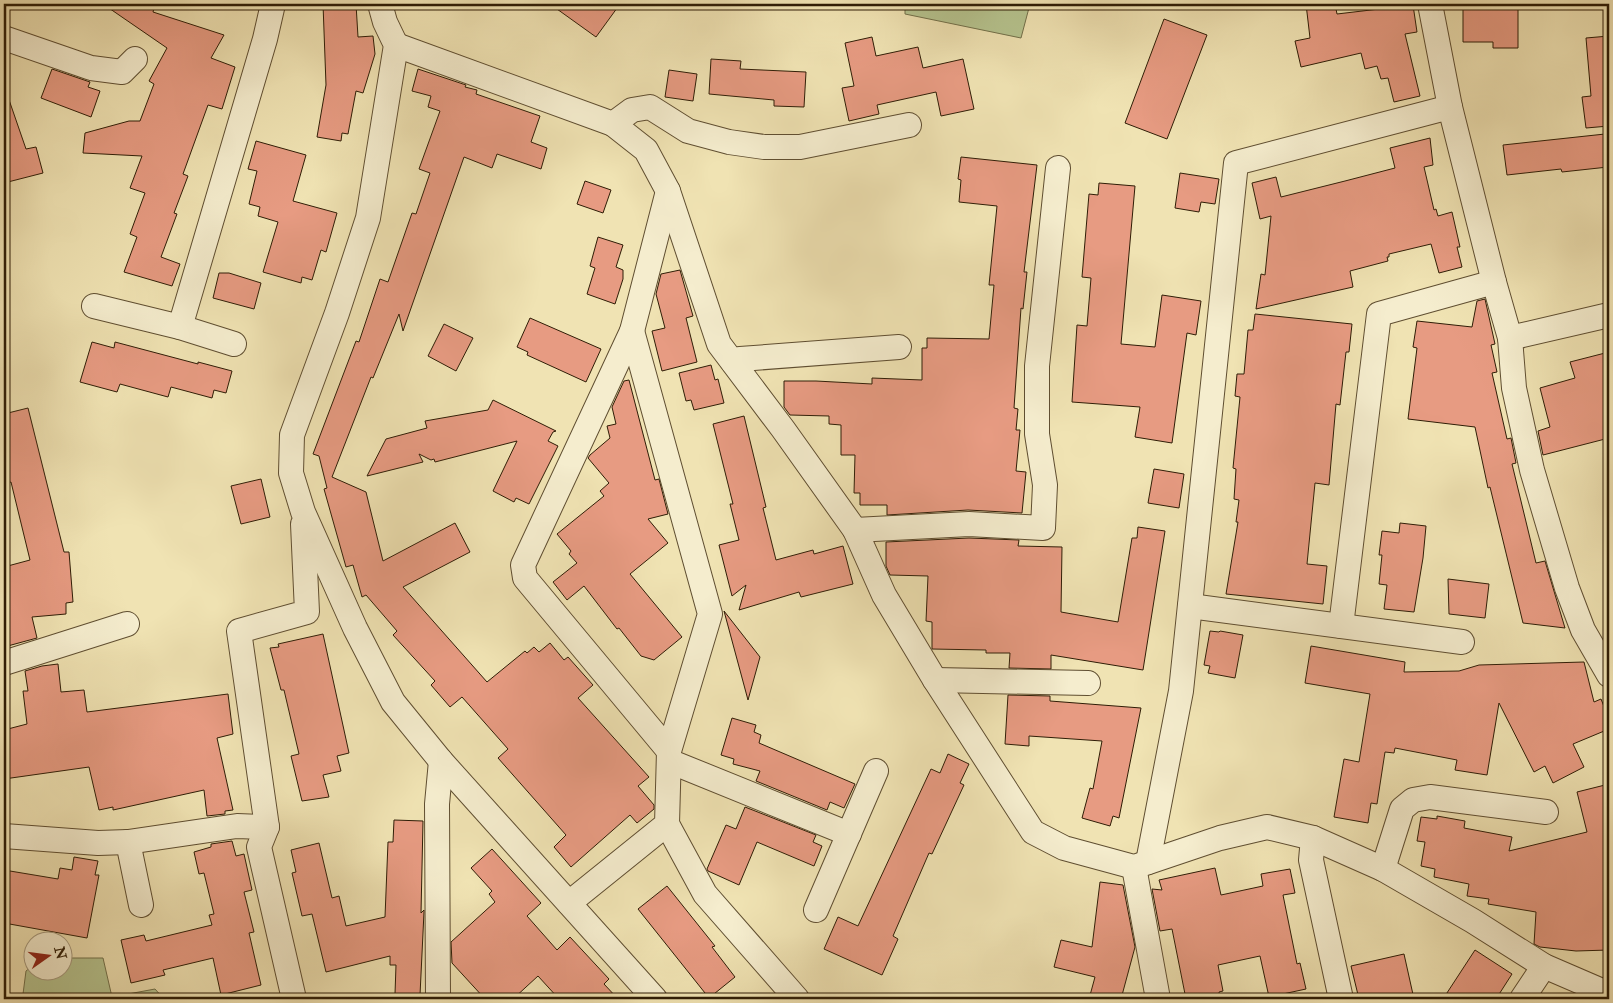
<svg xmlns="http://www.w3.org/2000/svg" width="1613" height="1003" font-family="'IM FELL Double Pica',serif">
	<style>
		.green { fill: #b6c48f; stroke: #72704a }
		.building { fill: #e79b82; stroke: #2f1d06 }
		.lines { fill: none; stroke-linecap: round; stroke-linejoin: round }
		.street-casing { stroke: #5f4e31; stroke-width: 26 }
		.street { stroke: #f5edce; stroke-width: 24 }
	</style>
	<rect width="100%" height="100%" fill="#f0e3b3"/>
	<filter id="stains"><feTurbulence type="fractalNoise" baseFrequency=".004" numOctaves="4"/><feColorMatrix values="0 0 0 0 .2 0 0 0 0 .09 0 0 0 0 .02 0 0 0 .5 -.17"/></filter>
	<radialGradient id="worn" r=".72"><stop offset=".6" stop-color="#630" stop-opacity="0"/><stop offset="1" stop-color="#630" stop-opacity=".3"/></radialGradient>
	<g class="green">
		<polygon points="905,4 1030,4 1021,38 905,14"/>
		<polygon points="63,958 103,958 112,997 155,989 164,999 25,999 23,994 26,971 32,966 32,970 62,970"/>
	</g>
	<g class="building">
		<polygon points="103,4 155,4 153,12 224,35 211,58 235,67 222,109 208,105 183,174 188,176 174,213 177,214 161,257 180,264 172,286 124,272 137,237 130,234 145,193 130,188 142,156 83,153 85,133 129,121 140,121 154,84 149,81 167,48"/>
		<polygon points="323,4 356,4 358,37 373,36 375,54 363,93 356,91 348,134 342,133 341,141 317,137 326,85"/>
		<polygon points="550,4 620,4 596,37"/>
		<polygon points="1306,4 1335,4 1337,14 1413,5 1417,32 1405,34 1420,96 1394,102 1388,78 1381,79 1377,66 1365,69 1361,53 1301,67 1295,41 1310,38"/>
		<polygon points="1463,7 1518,8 1518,48 1493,48 1493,42 1463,42"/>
		<polygon points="1164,19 1207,35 1167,139 1125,123"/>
		<polygon points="1609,36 1609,126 1586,128 1582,97 1591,96 1586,38"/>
		<polygon points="872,37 876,56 918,47 923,68 963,59 974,109 941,116 936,92 877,105 879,114 849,121 842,88 854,86 845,43"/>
		<polygon points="711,59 741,61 740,69 806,72 804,107 774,106 774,100 709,94"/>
		<polygon points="52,69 90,82 88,87 100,91 91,117 41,98"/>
		<polygon points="418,69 466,85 465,87 477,90 476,94 540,116 531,142 547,148 541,169 497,154 492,168 464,157 403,331 399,314 373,378 371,377 332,477 366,492 383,561 455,523 470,552 403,587 487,682 525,651 527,653 534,647 539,652 550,643 564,660 568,657 593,685 578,698 649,777 638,786 654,805 654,809 637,823 630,815 571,867 554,847 566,835 498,758 508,749 462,697 450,707 431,685 435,681 393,635 397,631 366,595 362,597 353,565 346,567 324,489 327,488 319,456 313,454 356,341 359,342 380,279 388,282 412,213 416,214 430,173 419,169 440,111 428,107 431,96 412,91"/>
		<polygon points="669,70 697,74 693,101 665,97"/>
		<polygon points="7,94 26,149 36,147 43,173 4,183 4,95"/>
		<polygon points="1605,134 1608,167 1562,172 1561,169 1507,175 1503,145"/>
		<polygon points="1430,138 1433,165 1424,167 1434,210 1436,209 1438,216 1452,212 1460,247 1457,247 1462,267 1439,273 1431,244 1389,254 1389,257 1387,257 1388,261 1350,271 1353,287 1256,309 1261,274 1265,275 1271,216 1260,219 1252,183 1276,177 1281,197 1345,181 1395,168 1390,148"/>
		<polygon points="256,141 306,155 293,201 337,213 326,252 321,250 312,280 302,277 301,283 263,272 278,222 258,216 260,207 249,204 257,171 248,169"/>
		<polygon points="961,157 1037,165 1024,272 1027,272 1023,309 1021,308 1014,408 1018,409 1016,430 1020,430 1016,471 1026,472 1022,513 968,510 887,515 887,505 860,505 860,493 854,493 855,455 841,455 841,425 829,424 829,416 790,415 784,407 784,381 816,381 872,384 872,378 922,380 922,348 927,348 927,338 989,339 994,285 989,285 997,206 959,202 961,180 958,179"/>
		<polygon points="1180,173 1219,179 1215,204 1201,202 1199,212 1175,208"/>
		<polygon points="585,181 611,190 603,213 577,204"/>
		<polygon points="1099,183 1135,186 1121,344 1155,347 1162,295 1201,301 1196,335 1187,333 1172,443 1135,437 1140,407 1072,402 1077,325 1087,326 1091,278 1082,277 1089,194 1098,195"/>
		<polygon points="598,237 623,245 616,267 623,270 623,279 615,304 587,294 595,268 590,266"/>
		<polygon points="680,270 693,316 686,318 697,362 662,371 652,331 665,328 656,294 661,274"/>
		<polygon points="219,273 229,273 261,283 254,309 213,298"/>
		<polygon points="1485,299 1495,344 1491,345 1497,372 1492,373 1507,439 1511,438 1516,463 1512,464 1536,563 1545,561 1565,628 1523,623 1490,487 1488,488 1475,427 1408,419 1417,348 1413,347 1417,321 1472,327 1477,301"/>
		<polygon points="1255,314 1352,324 1349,352 1346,352 1340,405 1336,404 1329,485 1315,483 1307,564 1327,566 1323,604 1226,594 1238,522 1236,522 1239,500 1234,499 1236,469 1233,468 1240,397 1235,396 1237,374 1244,374 1248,330 1253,330"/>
		<polygon points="530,318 601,349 586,382 527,355 528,352 517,347"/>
		<polygon points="444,324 473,338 456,371 428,356"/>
		<polygon points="92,342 114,348 115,342 198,364 198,362 232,371 226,393 214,390 212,398 171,387 168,397 120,384 117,392 80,382"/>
		<polygon points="1609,352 1609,438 1543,455 1538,431 1550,427 1540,388 1575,378 1570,362"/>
		<polygon points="711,365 715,380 718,379 724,403 694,410 691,400 686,401 679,373"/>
		<polygon points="629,380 655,480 659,479 668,514 648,519 668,543 630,574 682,637 654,660 641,656 619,628 617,629 584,586 567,600 553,582 577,563 569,554 571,551 557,534 604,496 600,491 609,483 588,458 590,455 610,438 607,426 616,424 612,407 624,381"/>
		<polygon points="493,400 556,431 553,432 548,441 558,446 529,504 516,498 514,502 493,491 517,441 435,462 434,459 431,460 419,454 423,462 367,476 386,439 427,428 425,421 488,410"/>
		<polygon points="28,408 64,552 69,552 73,602 66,603 66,614 32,617 37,638 4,647 4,567 30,560 11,482 4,484 4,414"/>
		<polygon points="744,416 766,507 763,508 776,560 813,550 814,554 843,546 853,584 801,597 799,592 739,610 746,585 732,596 719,545 739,540 730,504 733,504 713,424"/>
		<polygon points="1154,469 1184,474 1179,508 1148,503"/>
		<polygon points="261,479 270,517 241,524 231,486"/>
		<polygon points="1400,523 1426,526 1423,558 1414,612 1384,609 1387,585 1379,584 1382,555 1379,555 1382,531 1399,533"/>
		<polygon points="1138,527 1165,531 1143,670 1051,655 1051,669 1009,668 1010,653 986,653 986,650 932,649 932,622 926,621 928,576 890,575 886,566 886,542 969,538 1019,540 1018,546 1062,547 1061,612 1118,622 1132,538 1137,538"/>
		<polygon points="1448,579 1489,584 1485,618 1449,614"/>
		<polygon points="724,611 760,657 748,700"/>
		<polygon points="1210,631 1219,632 1220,631 1243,635 1235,678 1208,673 1210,666 1204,665"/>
		<polygon points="323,634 349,753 337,756 341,771 323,775 329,797 302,801 291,756 299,754 284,690 281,690 270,648 279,647 278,644"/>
		<polygon points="1311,646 1405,662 1404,672 1459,671 1479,665 1584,662 1594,702 1601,699 1609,719 1609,729 1573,744 1584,767 1553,783 1545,766 1534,772 1499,703 1487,775 1455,770 1457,760 1395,748 1394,753 1385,752 1377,804 1371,803 1368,823 1334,817 1344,759 1359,762 1370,694 1305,683"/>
		<polygon points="58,664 61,692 84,690 87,712 228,694 233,734 217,738 233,810 225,811 225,814 207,816 204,790 113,810 113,807 99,810 89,767 4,779 4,730 27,724 23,691 28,691 25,671 42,666"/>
		<polygon points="1008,695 1050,696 1050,701 1141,708 1119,818 1113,816 1110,826 1082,818 1090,788 1093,789 1102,741 1029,736 1029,746 1005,744"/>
		<polygon points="732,718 756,725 754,732 761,735 759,743 855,784 844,808 830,802 827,810 756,781 760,771 733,764 734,759 721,755"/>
		<polygon points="948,754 969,764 960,783 964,785 932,854 929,853 893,936 898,939 882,975 824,949 838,917 858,926 931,769 940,773"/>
		<polygon points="1609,784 1609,950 1576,951 1540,947 1534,944 1536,912 1488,904 1489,899 1467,896 1469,884 1434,877 1435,869 1421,866 1425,842 1417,841 1421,817 1437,819 1437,816 1465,821 1464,828 1512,837 1509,851 1587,832 1577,792"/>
		<polygon points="745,807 816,835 813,842 822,846 814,866 757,842 739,885 708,871 707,869 726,825 736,829"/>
		<polygon points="394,820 423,821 421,913 424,910 424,912 420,995 395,994 396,965 390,965 390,956 326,972 312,914 302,916 292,873 296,872 291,850 319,843 332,898 339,896 346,926 385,917 388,842 393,842"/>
		<polygon points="232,841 236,856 244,854 252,890 244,892 254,932 249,933 261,985 221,995 213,958 163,970 165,975 131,983 121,940 144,935 146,941 212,925 209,915 214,914 204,873 199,874 194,852 211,847 211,844"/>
		<polygon points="492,849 541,903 527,916 557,950 570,937 609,979 604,984 618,999 559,999 538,976 513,999 485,999 452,963 451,942 495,902 489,894 492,891 471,868"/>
		<polygon points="74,857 98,861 95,875 99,875 87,938 4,923 4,870 58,879 60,868 72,870"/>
		<polygon points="1215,868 1221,895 1263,886 1261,874 1290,869 1295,893 1283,895 1297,964 1300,963 1306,989 1269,997 1260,956 1218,965 1223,991 1219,992 1220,999 1186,999 1172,929 1160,931 1152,889 1162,890 1159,880"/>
		<polygon points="1100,882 1123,885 1135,947 1121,999 1089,999 1095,977 1054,967 1061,940 1092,947"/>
		<polygon points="667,886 715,946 712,947 735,977 709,998 638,909"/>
		<polygon points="1475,950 1512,974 1496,999 1443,999"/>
		<polygon points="1404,954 1414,999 1359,999 1351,966"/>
	</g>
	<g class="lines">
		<defs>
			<g id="street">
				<polyline points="380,4 385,22 396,45 368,218 337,313 292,435 291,473 303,512 355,628 393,702 441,761 655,999"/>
				<polyline points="1430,4 1450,107 1494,282 1510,338 1514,388 1532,470 1567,588 1583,630 1609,675"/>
				<polyline points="4,38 91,68 122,72 135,59"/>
				<polyline points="396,45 613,124 632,110 650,107 688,131 729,142 764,147 800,147 909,125"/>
				<polyline points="613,124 646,150 668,191 719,344 783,429 855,530 884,595 935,680 1033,832 1064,848 1134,867 1220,838 1267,827 1313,838 1383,869 1473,921 1544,966 1609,994"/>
				<polyline points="668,191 632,331 523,565 525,578 669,751"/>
				<polyline points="94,306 180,327 234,344"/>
				<polyline points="180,327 265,39 273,4"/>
				<polyline points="1510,338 1609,315"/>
				<polyline points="733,362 740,359 899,347"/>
				<polyline points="855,530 969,524 1043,528 1045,485 1037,434 1037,366 1058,168"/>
				<polyline points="1190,606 1462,642"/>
				<polyline points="1341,626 1379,314 1494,282"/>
				<polyline points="4,663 127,624"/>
				<polyline points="935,680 1088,683"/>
				<polyline points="669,761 849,834"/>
				<polyline points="667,824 705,894 797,999"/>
				<polyline points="4,836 98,843 128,842 237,826 267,827"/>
				<polyline points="1313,838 1311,860 1341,999"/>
				<polyline points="128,842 141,905"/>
				<polyline points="1148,862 1181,691 1236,163 1450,107"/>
				<polyline points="1134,867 1158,999"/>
				<polyline points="1383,869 1402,809 1413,800 1430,797 1546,812"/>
				<polyline points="569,903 667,824 669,751 710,614 632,331"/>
				<polyline points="816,910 876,771"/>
				<polyline points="294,999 259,847 267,827 239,631 307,612 303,524"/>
				<polyline points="438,999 437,804 441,761"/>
				<polyline points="1522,999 1544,966"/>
			</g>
		</defs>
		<use href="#street" class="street-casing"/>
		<use href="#street" class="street"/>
	</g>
	<rect width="1613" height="1003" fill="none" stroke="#f0e3b3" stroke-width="20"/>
	<rect x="5" y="5" width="1603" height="993" fill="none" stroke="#2f1d06" stroke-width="2.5"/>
	<rect x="10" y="10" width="1593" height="983" fill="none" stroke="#2f1d06"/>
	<g transform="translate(48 956) rotate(76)"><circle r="24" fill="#f5edce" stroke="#a69a7e"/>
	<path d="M0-4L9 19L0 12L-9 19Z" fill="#8f2418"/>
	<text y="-8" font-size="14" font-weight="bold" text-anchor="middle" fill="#2f1d06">N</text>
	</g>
	<rect width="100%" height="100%" filter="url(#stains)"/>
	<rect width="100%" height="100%" fill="url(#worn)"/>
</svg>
